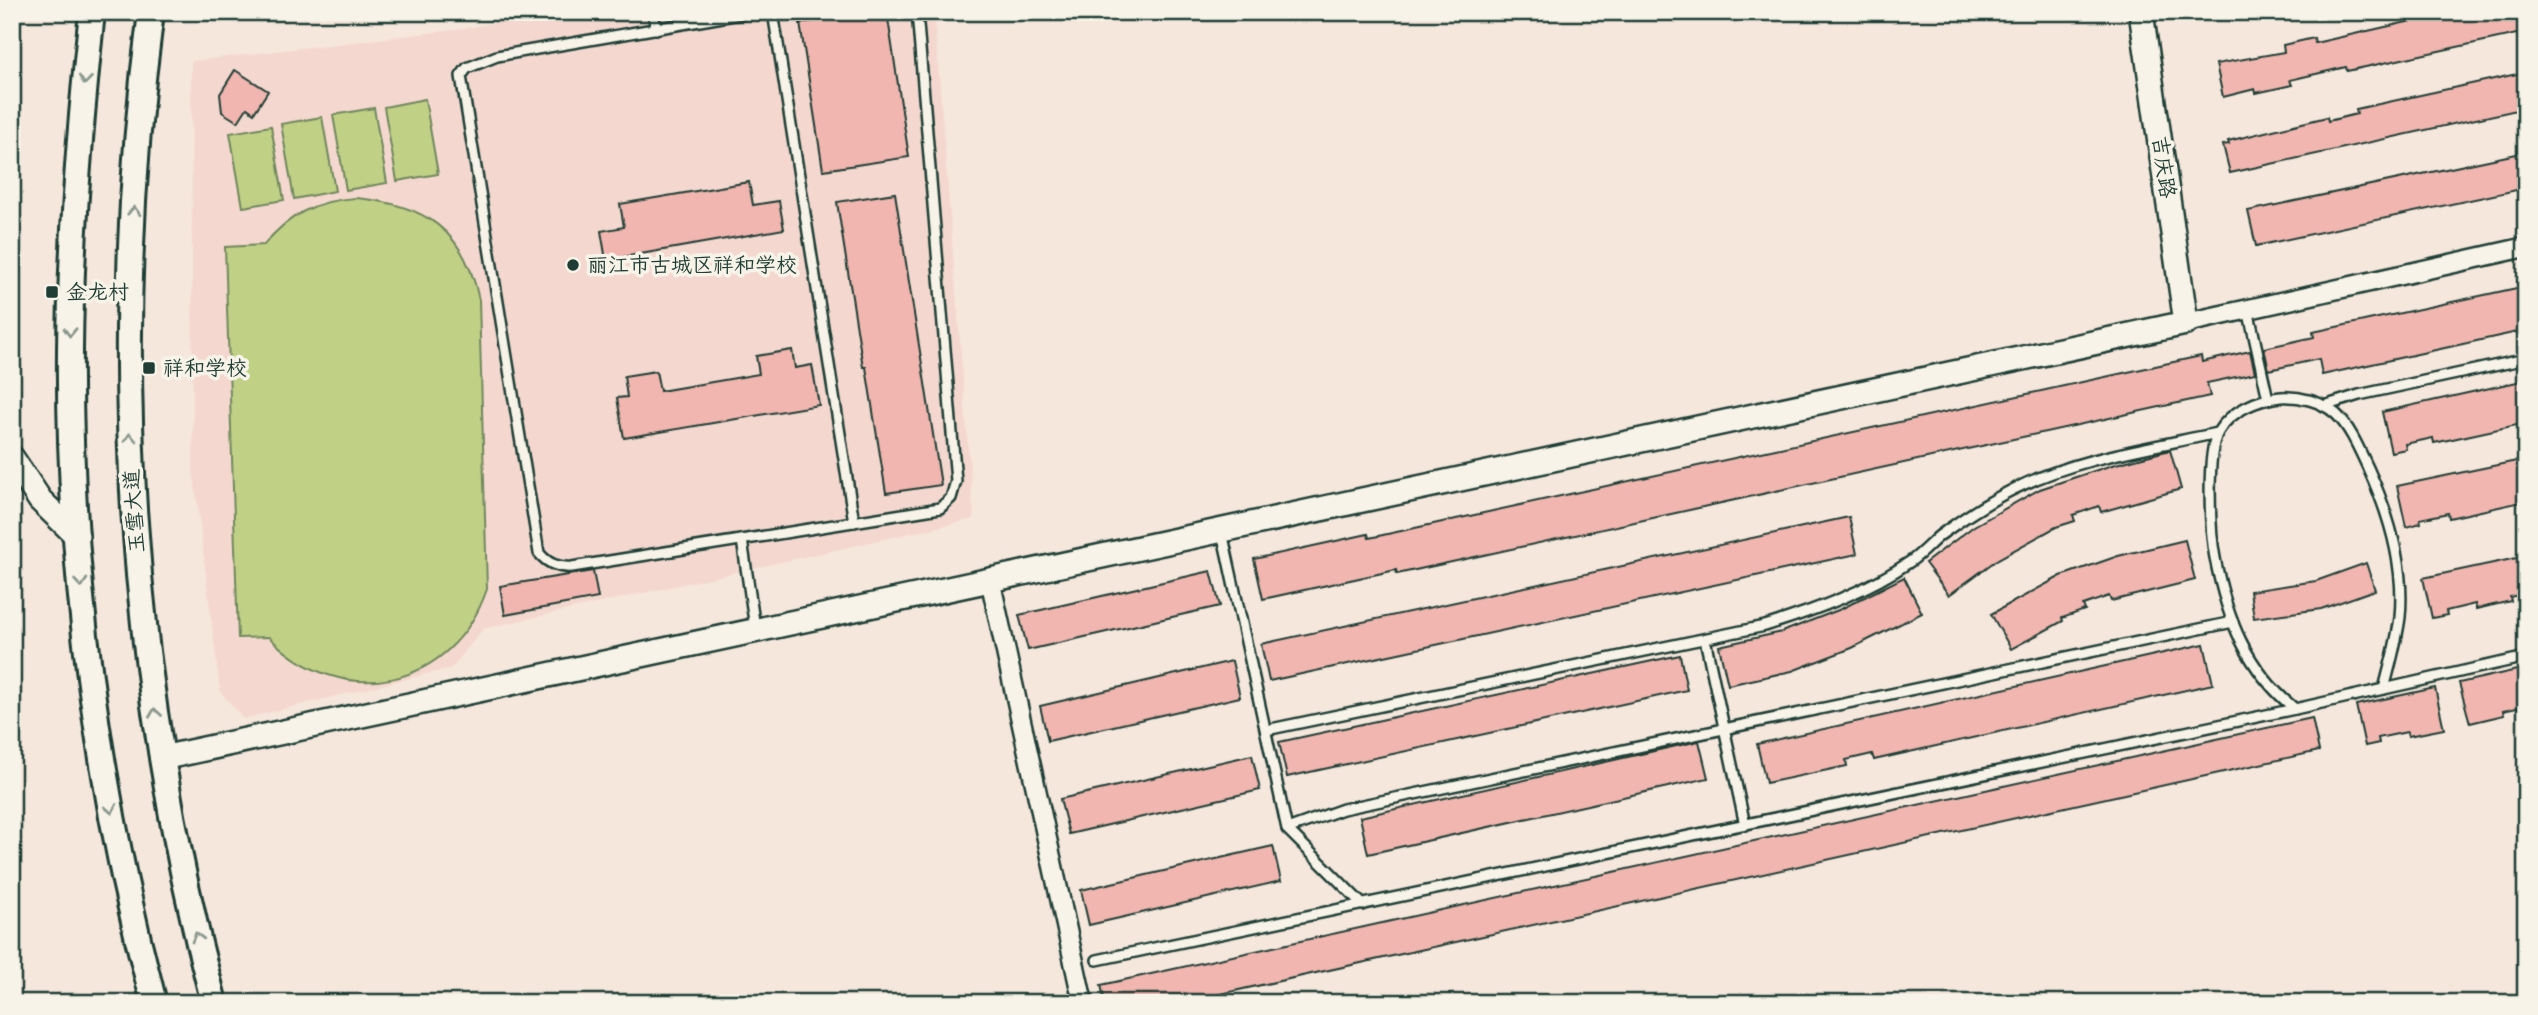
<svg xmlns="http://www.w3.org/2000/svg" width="2538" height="1015" font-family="Kalam,'LXGW WenKai TC',sans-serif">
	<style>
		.built { fill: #f4d8cf }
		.green { fill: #c0d186; stroke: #70875d; stroke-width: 2 }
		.building { fill: #f1b6af; stroke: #1f3d34; stroke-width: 2 }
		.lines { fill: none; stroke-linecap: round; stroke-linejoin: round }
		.service-casing { stroke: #1f3d34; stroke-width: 14 }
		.minor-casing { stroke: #1f3d34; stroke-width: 23 }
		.tertiary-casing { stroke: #1f3d34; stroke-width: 28 }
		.secondary-casing { stroke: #1f3d34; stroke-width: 30 }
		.service { stroke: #f7f3e8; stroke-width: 9 }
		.minor { stroke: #f7f3e8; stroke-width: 18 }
		.tertiary { stroke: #f7f3e8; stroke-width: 23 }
		.secondary { stroke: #f7f3e8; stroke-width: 24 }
		.oneway { stroke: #8b988e }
		.poi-dot { fill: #1f3d34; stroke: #f7f3e8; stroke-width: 2.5 }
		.labels { text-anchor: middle; stroke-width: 7; stroke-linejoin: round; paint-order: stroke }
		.street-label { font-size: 21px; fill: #1f3d34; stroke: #f7f3e8 }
		.poi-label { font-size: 21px; fill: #1f3d34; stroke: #f7f3e8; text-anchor: start }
	</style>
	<rect width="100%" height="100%" fill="#f6e7dd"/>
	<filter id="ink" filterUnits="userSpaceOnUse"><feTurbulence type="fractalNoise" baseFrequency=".0143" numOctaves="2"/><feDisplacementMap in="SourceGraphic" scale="14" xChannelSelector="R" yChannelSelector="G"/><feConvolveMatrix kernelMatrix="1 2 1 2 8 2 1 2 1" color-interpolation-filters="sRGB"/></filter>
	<g filter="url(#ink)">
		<polygon class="built" points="566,12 934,12 974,519 483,629 452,668 243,719 220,691 193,469 191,61 445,31"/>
		<g class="green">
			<polygon points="425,99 438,174 397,181 384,107"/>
			<polygon points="374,108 387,183 346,190 333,115"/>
			<polygon points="322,117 335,191 294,199 281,124"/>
			<polygon points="271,126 284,200 243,207 230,133"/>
			<path d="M356,198c67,6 109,31 123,102l8,289c-34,100 -145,123 -218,48l-31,1 -13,-391 39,-2c24,-30 53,-45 92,-47z"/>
		</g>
		<g class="building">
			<polygon points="872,12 887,12 909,157 823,170 800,23"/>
			<polygon points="2451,12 2526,12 2526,32 2347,71 2346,67 2290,80 2292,85 2256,93 2255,89 2223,97 2216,64 2284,52 2283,45 2314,38 2315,43"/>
			<polygon points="235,70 268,91 254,113 247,108 238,122 222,112 220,94"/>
			<polygon points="2526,72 2526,108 2230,173 2223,145 2229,144 2228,141 2327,117 2328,121 2357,114 2356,109"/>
			<polygon points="2526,152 2526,188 2256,246 2248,211"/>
			<polygon points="749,182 753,205 779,201 784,229 606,260 601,231 624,227 620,204"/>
			<polygon points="895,193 941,485 886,493 866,367 863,367 837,202"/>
			<polygon points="2526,286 2526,326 2521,327 2522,331 2322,375 2319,359 2269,370 2264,348 2314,337 2313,332"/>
			<polygon points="792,350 795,368 812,365 819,405 624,438 617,398 627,397 624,376 656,371 660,391 759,374 756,356"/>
			<polygon points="2250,351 2255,373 2207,383 2210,396 1397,574 1396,570 1263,599 1254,559 1368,534 1369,538 2201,356 2202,362"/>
			<polygon points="2526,380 2526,423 2434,443 2433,438 2405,444 2406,449 2391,452 2382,412"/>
			<polygon points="2170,450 2181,489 2101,512 2099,506 2073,515 2075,521 2056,527 1998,559 1949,595 1925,563 1974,526 2040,489 2112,465"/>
			<polygon points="2526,459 2526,501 2449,518 2448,513 2420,519 2421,523 2406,527 2397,486"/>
			<polygon points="1849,517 1857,554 1269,681 1261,644"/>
			<polygon points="2185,540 2195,580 2111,601 2109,596 2083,605 2085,610 2062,618 2063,621 2011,649 1991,614 2061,576 2118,556"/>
			<polygon points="2526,556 2526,593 2510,597 2511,601 2476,609 2475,604 2446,611 2447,615 2432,618 2423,578"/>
			<polygon points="2366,563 2375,590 2321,609 2254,618 2250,591 2316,581"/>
			<polygon points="593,571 598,598 505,615 500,586"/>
			<polygon points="1211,571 1220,606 1028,650 1019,615"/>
			<polygon points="1904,577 1922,613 1852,648 1792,671 1728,685 1719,646 1782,632 1841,609"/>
			<polygon points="2204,644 2213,684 1896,755 1874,760 1872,754 1846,760 1847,766 1766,783 1757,744"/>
			<polygon points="1680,655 1687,690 1287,777 1279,742"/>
			<polygon points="1232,661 1240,697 1048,741 1040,706"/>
			<polygon points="2526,668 2526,706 2503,711 2504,715 2470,723 2459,683"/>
			<polygon points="2435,688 2444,729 2408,736 2407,732 2378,738 2379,743 2365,746 2356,705"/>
			<polygon points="2312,718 2319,751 1180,1003 1105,1003 1101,985"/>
			<polygon points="1699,741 1708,778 1368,854 1360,817"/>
			<polygon points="1252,755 1260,790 1069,834 1060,799"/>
			<polygon points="1273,846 1281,881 1089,925 1081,890"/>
		</g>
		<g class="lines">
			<defs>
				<g id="service">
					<polyline points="653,12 656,29"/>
					<path d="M752,12l-255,44 -30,12 -6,8 78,477c9,11 19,15 33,14l368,-59 11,-10 5,-17 -39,-469"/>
					<polyline points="773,12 854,522"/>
					<polyline points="2248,309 2268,399"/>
					<polyline points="2324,406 2359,395 2526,359"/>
					<polyline points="1222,532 1287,829 1363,905"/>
					<polyline points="742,540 755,628"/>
					<polyline points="1705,639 1745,825"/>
					<path d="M2295,709c-49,-40 -68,-90 -80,-151 -5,-26 -9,-104 3,-126 12,-21 40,-33 63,-35 18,-1 41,4 55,17 14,13 24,37 32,54 21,46 37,97 32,149 -3,24 -10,48 -16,72"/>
					<path d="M1266,730l499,-104c50,-16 103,-35 146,-65 10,-7 19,-17 28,-25 23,-17 47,-33 73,-46 63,-32 137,-42 205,-57"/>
					<polyline points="1287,829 1343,809 2233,622"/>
					<polyline points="1097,960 2295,709 2526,657"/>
				</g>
				<g id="minor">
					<polyline points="2186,323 2526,247"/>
					<polyline points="990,579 1083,1003"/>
				</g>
				<g id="tertiary">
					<polyline points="12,458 40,500 77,536"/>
					<polyline points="162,758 2186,323 2141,12"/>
				</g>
				<g id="secondary">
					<path d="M92,12c-12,112 -21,225 -22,338 -2,218 28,441 84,653"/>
					<path d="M151,12c-44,331 -22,669 63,991"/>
				</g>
			</defs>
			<use href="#service" class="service-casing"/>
			<use href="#minor" class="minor-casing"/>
			<use href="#tertiary" class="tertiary-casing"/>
			<use href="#secondary" class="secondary-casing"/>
			<use href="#service" class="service"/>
			<use href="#minor" class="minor"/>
			<use href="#tertiary" class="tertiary"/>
			<use href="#secondary" class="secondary"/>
		</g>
		<defs><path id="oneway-chevron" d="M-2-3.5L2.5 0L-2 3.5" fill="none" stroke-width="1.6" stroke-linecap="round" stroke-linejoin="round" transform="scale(1.75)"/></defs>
		<g class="oneway">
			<use href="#oneway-chevron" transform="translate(85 80) rotate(96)"/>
			<use href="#oneway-chevron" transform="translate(134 211) rotate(-87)"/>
			<use href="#oneway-chevron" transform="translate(70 332) rotate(91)"/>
			<use href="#oneway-chevron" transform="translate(130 438) rotate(-92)"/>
			<use href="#oneway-chevron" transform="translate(81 583) rotate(85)"/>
			<use href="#oneway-chevron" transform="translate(155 713) rotate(-98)"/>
			<use href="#oneway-chevron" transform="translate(111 809) rotate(80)"/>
			<use href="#oneway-chevron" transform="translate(197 937) rotate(-105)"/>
		</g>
	</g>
	<g class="poi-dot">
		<circle cx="573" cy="265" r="7"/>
		<rect x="45" y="285" width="14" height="14" rx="3.5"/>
		<rect x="142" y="361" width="14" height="14" rx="3.5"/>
	</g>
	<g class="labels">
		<g class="street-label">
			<text transform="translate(2164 167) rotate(82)" y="7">吉庆路</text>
			<text transform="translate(134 511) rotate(-94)" y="7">玉雪大道</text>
		</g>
		<g class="poi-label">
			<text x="587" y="272">丽江市古城区祥和学校</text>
			<text x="66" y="299">金龙村</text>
			<text x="163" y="375">祥和学校</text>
		</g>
	</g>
	<rect width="2538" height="1015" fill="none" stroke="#f7f3e8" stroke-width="42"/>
	<rect x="21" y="21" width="2496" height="973" fill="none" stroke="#1f3d34" stroke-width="2.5" filter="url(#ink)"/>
</svg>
